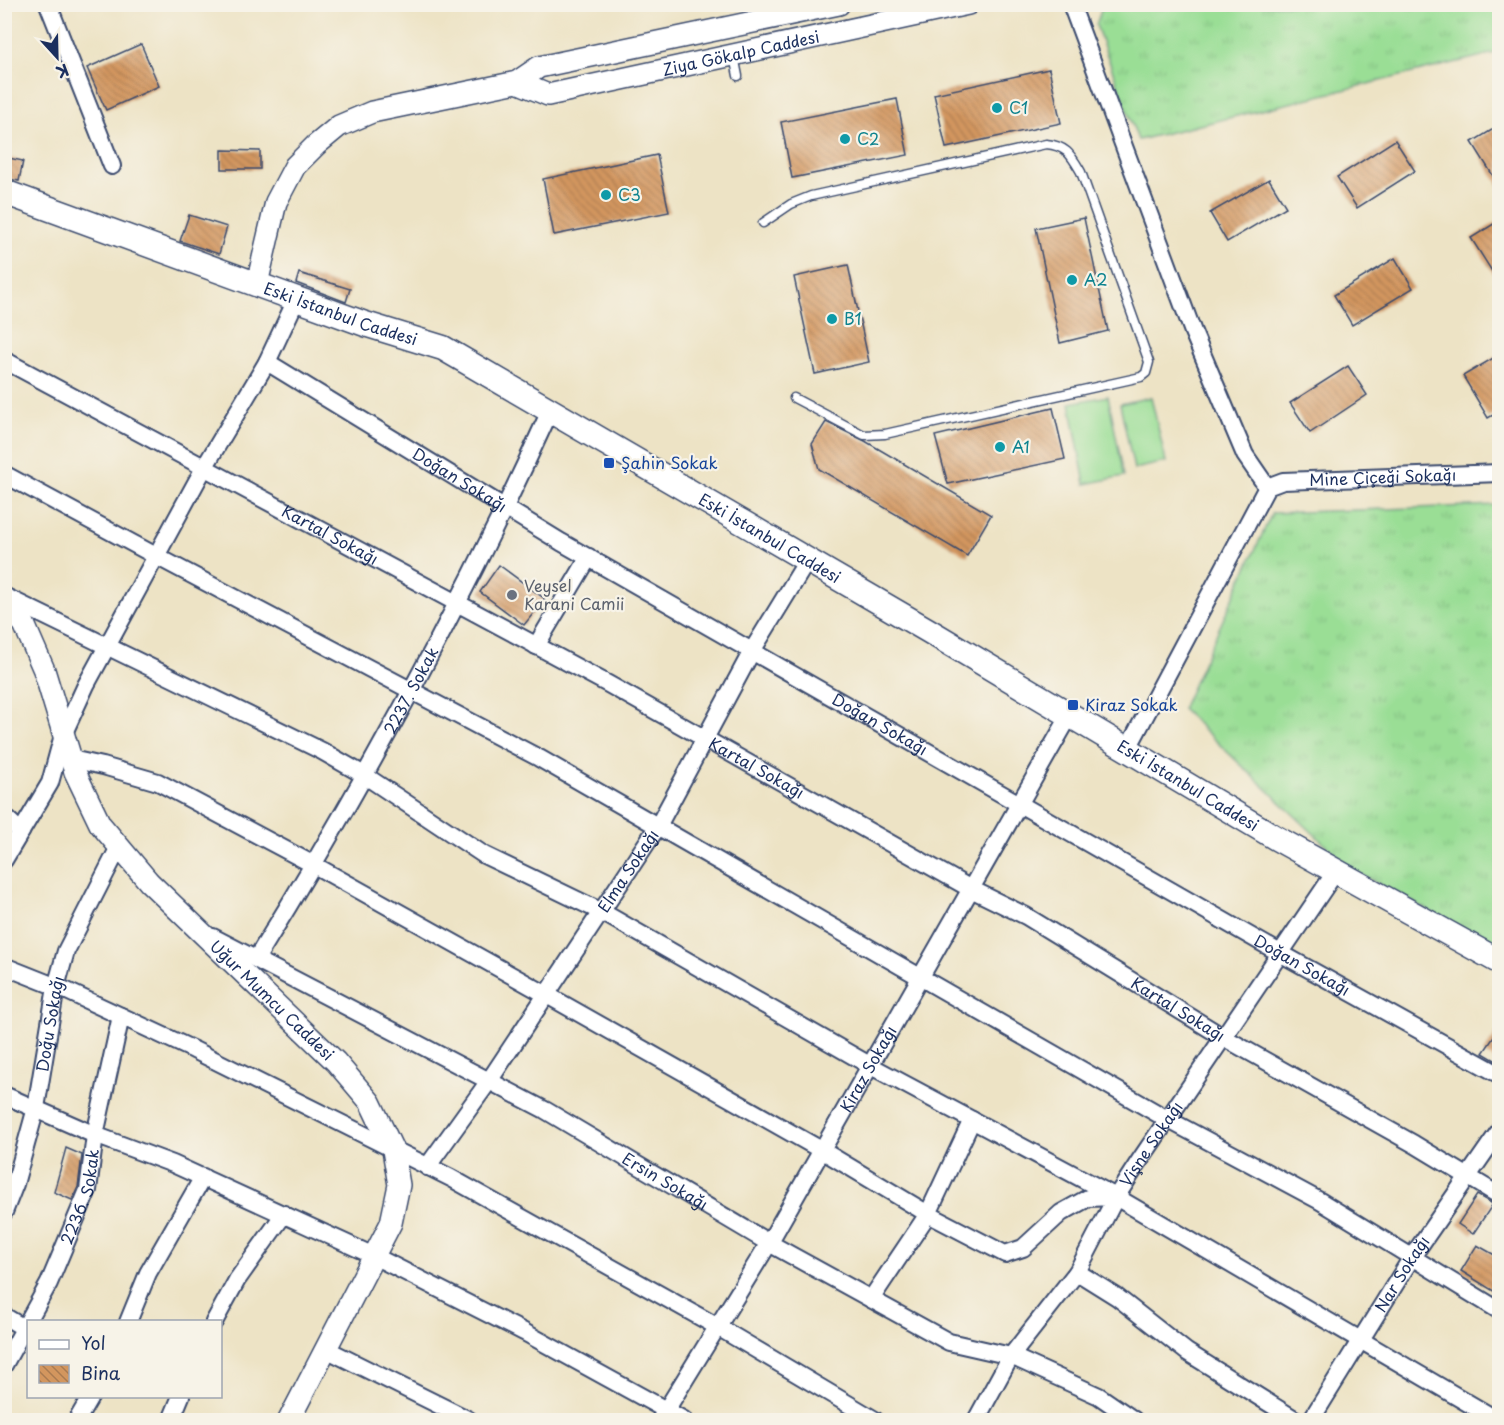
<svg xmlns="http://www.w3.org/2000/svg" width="1504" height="1425" font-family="'Playpen Sans',sans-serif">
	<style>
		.grass { fill: url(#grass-tufts); stroke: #5a867a; stroke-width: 1.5 }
		.pitch { fill: #9ade95; stroke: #5a867a; stroke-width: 1.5 }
		.building { fill: url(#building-back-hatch) }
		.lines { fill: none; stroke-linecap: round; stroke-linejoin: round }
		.service-casing { stroke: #3a4a6d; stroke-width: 11 }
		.minor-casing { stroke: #3a4a6d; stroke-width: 20 }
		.tertiary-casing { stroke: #3a4a6d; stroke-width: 24 }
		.secondary-casing { stroke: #3a4a6d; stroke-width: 27 }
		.service { stroke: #fff; stroke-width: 8 }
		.minor { stroke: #fff; stroke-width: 16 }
		.tertiary { stroke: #fff; stroke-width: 21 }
		.secondary { stroke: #fff; stroke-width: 24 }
		.culture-dot { fill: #0f9aa8; stroke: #f7f3e8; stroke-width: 2 }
		.transit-dot { fill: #1a4fb4; stroke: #f7f3e8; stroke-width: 2 }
		.worship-dot { fill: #6b7280; stroke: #f7f3e8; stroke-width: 2 }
		.labels { text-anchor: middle; stroke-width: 4.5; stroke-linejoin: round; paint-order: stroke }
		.street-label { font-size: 16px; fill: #1b2f5e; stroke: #f7f3e8 }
		.culture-label { font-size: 16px; fill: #0d838f; stroke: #f7f3e8; text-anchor: start }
		.transit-label { font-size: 16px; fill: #164399; stroke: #f7f3e8; text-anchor: start }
		.worship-label { font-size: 16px; fill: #5b616d; stroke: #f7f3e8; text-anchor: start }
	</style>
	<defs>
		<pattern id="grass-tufts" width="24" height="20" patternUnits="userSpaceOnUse" patternTransform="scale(1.5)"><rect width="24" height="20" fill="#9ade95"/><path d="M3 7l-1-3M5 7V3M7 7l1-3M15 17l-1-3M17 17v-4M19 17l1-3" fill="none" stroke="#84bf83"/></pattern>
		<pattern id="building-back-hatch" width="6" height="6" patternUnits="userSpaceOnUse" patternTransform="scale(1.5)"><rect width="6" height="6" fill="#d3965e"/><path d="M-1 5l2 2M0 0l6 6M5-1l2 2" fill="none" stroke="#aa7b51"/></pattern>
	</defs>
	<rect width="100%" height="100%" fill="#f7f3e8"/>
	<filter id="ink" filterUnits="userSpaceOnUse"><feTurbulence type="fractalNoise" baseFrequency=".0167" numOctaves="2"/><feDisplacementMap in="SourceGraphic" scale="12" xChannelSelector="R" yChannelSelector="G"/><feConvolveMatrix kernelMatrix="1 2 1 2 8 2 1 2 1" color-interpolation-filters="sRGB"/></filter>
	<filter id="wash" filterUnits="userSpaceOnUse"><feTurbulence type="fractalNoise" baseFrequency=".008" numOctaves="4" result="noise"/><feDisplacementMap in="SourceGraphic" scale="24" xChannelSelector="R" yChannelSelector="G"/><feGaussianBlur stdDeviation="1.35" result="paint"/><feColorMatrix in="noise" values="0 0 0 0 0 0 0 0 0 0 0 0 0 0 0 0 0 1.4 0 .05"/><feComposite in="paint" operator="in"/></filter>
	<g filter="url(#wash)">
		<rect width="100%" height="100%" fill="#ede3c5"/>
		<g class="grass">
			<polygon points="1103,5 1499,5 1499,52 1138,140 1096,25"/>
			<polygon points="1499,505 1499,948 1352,870 1182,709 1272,513"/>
		</g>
		<g class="pitch">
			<polygon points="1108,396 1124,476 1085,484 1070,403"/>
			<polygon points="1151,397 1166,462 1134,469 1120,404"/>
		</g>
		<g id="blocks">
			<g class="building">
				<polygon points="141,44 159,86 106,110 87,68"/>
				<polygon points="1049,69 1061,123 946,148 934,94"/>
				<polygon points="897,99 908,155 792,178 781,122"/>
				<polygon points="1500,125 1500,187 1472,142"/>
				<polygon points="1395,140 1415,171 1357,208 1337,177"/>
				<polygon points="222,150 260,151 260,169 222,169"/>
				<polygon points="657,155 669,212 554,235 543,179"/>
				<polygon points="4,157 23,161 19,181 4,178"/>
				<polygon points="1269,179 1286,207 1227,242 1210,213"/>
				<polygon points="189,215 227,227 219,254 180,241"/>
				<polygon points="1084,218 1108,331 1060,343 1036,228"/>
				<polygon points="1500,220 1500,284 1471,238"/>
				<polygon points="1395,258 1413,288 1352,325 1334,295"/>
				<polygon points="848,265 869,362 815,374 794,277"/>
				<polygon points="299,273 350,289 346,302 296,283"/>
				<polygon points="1500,354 1500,411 1488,418 1463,376"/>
				<polygon points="1348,366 1367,395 1310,433 1290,403"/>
				<polygon points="1053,408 1065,459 948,484 935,436"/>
				<polygon points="826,422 865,441 991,515 967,556 819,469 812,444"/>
				<polygon points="499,565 545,599 524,625 480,592"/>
				<polygon points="1500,1028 1500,1063 1483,1053"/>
				<polygon points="66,1148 82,1155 78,1187 72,1200 54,1192"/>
				<polygon points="1477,1195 1493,1204 1473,1234 1458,1224"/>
				<polygon points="1477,1245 1500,1258 1500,1295 1461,1271"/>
			</g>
		</g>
	</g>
	<g filter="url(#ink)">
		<use href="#blocks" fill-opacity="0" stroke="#3a4a6d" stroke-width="1.5"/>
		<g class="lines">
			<defs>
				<g id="service">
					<polyline points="734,56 738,76"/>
					<path d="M763,223l28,-19 20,-8 235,-52c21,2 25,11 35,28l68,190 -3,11 -5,4 -256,57 -21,1 -70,-37"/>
				</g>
				<g id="minor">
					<polyline points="48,4 112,166"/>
					<polyline points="1071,4 1193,332 1245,455 1267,487"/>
					<path id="s1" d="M4,360l604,324 363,205 55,27 197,121 191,107 86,52"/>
					<path id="s2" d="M267,362l294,180 719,411 220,122"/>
					<polyline points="4,474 156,556 539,758 1167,1119 1320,1201 1500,1311"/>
					<path id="s3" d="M1267,487l16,-6 217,-8"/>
					<polyline points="4,596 322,751 364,775 484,855 602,912 871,1066 1116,1197 1497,1420"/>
					<polyline points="536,646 589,557"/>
					<polyline points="1127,750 1267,487"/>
					<polyline points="71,759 103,766 158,782 314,865 547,995 823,1151 928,1214 1005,1254 1023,1248 1061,1213 1088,1198 1114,1197"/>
					<polyline points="4,816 21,832"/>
					<polyline points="4,860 50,783 63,735 86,685 204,468 267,362 297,298"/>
					<path id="s4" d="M213,937l332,173 224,133 180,99 62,14 88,40 35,24"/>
					<path id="s5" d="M256,959c109,-176 208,-359 294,-548"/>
					<polyline points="4,966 67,991 194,1050 451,1178 718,1327 875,1420"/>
					<polyline points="4,1095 95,1135 173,1164 374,1256 524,1332 684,1420"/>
					<path id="s6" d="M427,1167l62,-86 169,-255 94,-175 55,-90"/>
					<path id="s7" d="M4,1212l11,-28 21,-76 20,-121 10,-36 53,-104"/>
					<polyline points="1077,1272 1117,1297 1187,1352 1296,1420"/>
					<polyline points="871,1299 928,1214 972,1120"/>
					<polyline points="4,1316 24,1328"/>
					<polyline points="128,1322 148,1273 203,1177"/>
					<polyline points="214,1322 237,1280 284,1214"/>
					<polyline points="326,1349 469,1420"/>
					<path id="s8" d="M4,1365l45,-82 39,-93 7,-55 26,-119"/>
					<polyline points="77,1420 91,1396"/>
					<polyline points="171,1420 181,1396"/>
					<path id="s9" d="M660,1420l109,-177 301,-528"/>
					<path id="s10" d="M976,1420l35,-64 66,-84 39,-75 24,-37 196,-289"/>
					<path id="s11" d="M1311,1420l101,-163 88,-127"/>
				</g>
				<g id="tertiary">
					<path id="s12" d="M517,82l31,13 420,-91"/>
					<polyline points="257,284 276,202 295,166 316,145 339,126 372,112 517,82 539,67 839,4"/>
					<path id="s13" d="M4,603l20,21 20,46 31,102 25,52 49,58 187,180 34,40 23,48 6,35 -8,38 -102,197"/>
				</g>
				<g id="secondary">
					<path id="s14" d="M4,192l361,132 78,24 486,283 347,207 224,124"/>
				</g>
			</defs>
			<use href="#service" class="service-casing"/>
			<use href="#minor" class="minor-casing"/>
			<use href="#tertiary" class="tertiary-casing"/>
			<use href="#secondary" class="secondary-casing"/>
			<use href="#service" class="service"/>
			<use href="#minor" class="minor"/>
			<use href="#tertiary" class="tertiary"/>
			<use href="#secondary" class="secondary"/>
		</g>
	</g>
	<g class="culture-dot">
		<circle cx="997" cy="108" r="6"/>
		<circle cx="845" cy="139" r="6"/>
		<circle cx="606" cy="195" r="6"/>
		<circle cx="1072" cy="280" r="6"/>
		<circle cx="832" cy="319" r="6"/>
		<circle cx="1000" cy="447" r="6"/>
	</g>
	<g class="transit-dot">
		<rect x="603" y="457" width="12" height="12" rx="3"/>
		<rect x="1067" y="699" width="12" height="12" rx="3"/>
	</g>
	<circle class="worship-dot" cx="512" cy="595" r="6"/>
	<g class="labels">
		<g class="street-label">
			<text dy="6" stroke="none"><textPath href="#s12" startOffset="231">Ziya Gökalp Caddesi</textPath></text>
			<text dy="6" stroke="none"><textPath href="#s14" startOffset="358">Eski İstanbul Caddesi</textPath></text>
			<text dy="6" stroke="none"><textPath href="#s3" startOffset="117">Mine Çiçeği Sokağı</textPath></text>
			<text dy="6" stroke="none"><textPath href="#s2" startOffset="226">Doğan Sokağı</textPath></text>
			<text dy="6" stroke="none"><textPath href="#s1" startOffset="370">Kartal Sokağı</textPath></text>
			<text dy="6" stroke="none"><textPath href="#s14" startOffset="844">Eski İstanbul Caddesi</textPath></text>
			<text dy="6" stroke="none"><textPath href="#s5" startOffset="310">2237. Sokak</textPath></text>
			<text dy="6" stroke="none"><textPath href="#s2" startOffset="712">Doğan Sokağı</textPath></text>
			<text dy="6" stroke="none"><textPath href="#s1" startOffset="856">Kartal Sokağı</textPath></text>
			<text dy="6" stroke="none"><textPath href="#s14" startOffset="1330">Eski İstanbul Caddesi</textPath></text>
			<text dy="6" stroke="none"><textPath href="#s6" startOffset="358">Elma Sokağı</textPath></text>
			<text dy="6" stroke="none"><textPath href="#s2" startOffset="1198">Doğan Sokağı</textPath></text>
			<text dy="6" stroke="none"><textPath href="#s13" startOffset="490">Uğur Mumcu Caddesi</textPath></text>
			<text dy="6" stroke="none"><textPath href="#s1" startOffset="1342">Kartal Sokağı</textPath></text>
			<text dy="6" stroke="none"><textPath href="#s7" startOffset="194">Doğu Sokağı</textPath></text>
			<text dy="6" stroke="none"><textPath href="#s9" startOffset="408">Kiraz Sokağı</textPath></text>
			<text dy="6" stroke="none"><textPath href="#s10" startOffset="328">Vişne Sokağı</textPath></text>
			<text dy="6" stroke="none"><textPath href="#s4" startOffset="514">Ersin Sokağı</textPath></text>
			<text dy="6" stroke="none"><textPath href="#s8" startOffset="186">2236. Sokak</textPath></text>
			<text dy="6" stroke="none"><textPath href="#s11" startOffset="172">Nar Sokağı</textPath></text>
		</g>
		<g class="culture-label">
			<text x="1009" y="114">C1</text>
			<text x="857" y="145">C2</text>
			<text x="618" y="201">C3</text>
			<text x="1084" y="286">A2</text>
			<text x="844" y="325">B1</text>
			<text x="1012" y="453">A1</text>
		</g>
		<g class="transit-label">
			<text x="621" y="469">Şahin Sokak</text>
			<text x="1085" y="711">Kiraz Sokak</text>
		</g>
		<g class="worship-label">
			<text x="524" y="592">Veysel<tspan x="524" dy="18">Karani Camii</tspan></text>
		</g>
	</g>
	<rect width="1504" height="1425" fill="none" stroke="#f7f3e8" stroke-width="24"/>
	<rect x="27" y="1320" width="195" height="78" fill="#f7f3e8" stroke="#9fa5b1" stroke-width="1.5"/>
	<rect x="39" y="1340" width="30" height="9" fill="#ffffff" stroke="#9fa5b1" stroke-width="1.5"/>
	<text x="81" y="1350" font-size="18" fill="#1b2f5e">Yol</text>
	<rect x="39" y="1365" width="30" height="18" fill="url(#building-back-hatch)" stroke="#9fa5b1" stroke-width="1.5"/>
	<text x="81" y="1380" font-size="18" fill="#1b2f5e">Bina</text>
	<g transform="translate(57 57) rotate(158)" stroke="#f7f3e8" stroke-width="4.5" paint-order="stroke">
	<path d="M0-4.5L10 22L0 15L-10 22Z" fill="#1b2f5e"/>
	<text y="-9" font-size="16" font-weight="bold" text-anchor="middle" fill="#1b2f5e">K</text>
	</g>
</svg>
